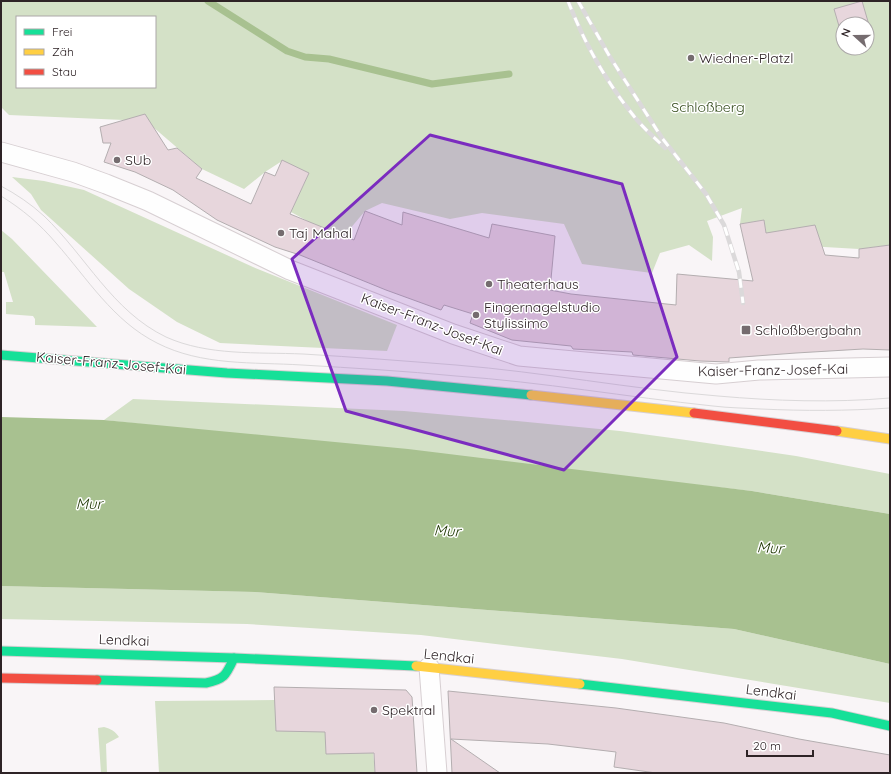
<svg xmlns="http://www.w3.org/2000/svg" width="891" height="774" font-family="Quicksand,sans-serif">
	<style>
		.green { fill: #d4e1c7; fill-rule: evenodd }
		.water { fill: #a8c190 }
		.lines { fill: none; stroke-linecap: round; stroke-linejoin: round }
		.stream { stroke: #a8c190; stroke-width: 7 }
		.building { fill: #e7d6dc; stroke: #b4aeb0 }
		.street-casing { stroke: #d7cfd2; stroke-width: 21 }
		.fast-casing { stroke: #d7cfd2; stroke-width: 11 }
		.slow-casing { stroke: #d7cfd2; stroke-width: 11 }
		.jam-casing { stroke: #d7cfd2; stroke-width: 11 }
		.street { stroke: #fefefe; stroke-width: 19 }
		.fast { stroke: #16e098; stroke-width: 9 }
		.slow { stroke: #ffcf43; stroke-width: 9 }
		.jam { stroke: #f24e42; stroke-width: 9 }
		.tram { stroke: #dbd9da; stroke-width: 1 }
		.rail-casing { stroke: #dbd9da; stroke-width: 4.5 }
		.rail { stroke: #fff; stroke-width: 3; stroke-dasharray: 9; stroke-linecap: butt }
		.marked { fill: #7b2cbf; fill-opacity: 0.2; stroke: #7b2cbf; stroke-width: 3; stroke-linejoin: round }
		.poi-dot { fill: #756c6f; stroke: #fff; stroke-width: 1.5 }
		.labels { text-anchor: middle; stroke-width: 3; stroke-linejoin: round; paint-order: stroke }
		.poi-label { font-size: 14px; fill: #2e2326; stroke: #fff; text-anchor: start }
		.park-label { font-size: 14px; fill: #2f4816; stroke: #fff }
		.street-label { font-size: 14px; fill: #2e2326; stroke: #fff }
		.water-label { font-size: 15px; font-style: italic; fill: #223a06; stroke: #fff }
	</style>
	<rect width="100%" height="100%" fill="#f9f5f7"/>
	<g class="green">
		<path d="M1,1h889v244l-31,4 -69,-4 -1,-16 -23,5 -2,-14 -24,4 2,-16 -35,13 6,16 -1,24 -23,-16 -29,8 -8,20 -70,-9 -18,-40 -82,-11 -32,6 -68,-16 -17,8 -21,25 -33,-13 -20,-11 18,-39 -27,-12 -17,11 -21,17 -42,-20 -49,-42 -29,-7 -115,-5 -8,-8zM17,17h138v70h-138zM843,24h24v24h-24z"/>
		<polygon points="12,177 44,181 84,190 253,267 397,325 387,351 220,343 177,322 129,289 41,210 31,194"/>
		<polygon points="1,230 12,239 97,327 35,325 35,319 33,316 6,314 6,302 13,302 4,272 1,272"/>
		<polygon points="133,399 404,411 517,421 620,431 679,439 796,456 890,474 890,514 752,491 104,420"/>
		<polygon points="1,586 255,592 734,629 890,664 890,703 622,659 421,635 247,624 1,619"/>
		<polygon points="275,700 325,732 373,750 375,773 159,773 155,701"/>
		<path d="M104,727c7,2 11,4 15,10l-13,7 1,29h-6l-3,-45z"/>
	</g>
	<polygon class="water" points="1,417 104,420 408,449 752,491 890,514 890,664 734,629 255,592 1,586"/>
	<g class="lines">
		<polyline class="stream" points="208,1 287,51 305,57 329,59 432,84 509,74"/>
	</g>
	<g class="building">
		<polygon points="862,1 869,25 843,24 843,32 841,33 834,9"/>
		<polygon points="145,114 168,150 177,148 202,169 196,178 251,204 265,172 275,176 282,160 309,173 290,214 354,240 365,211 402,225 403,212 489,238 492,224 555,236 550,290 571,294 676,305 677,274 753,281 740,224 764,220 766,233 815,225 825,255 859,258 859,249 890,245 890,350 863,349 796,353 729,358 729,362 700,361 633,355 632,352 573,349 571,346 512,340 470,323 473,314 444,305 441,310 386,290 300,255 275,247 217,220 173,190 135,172 104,162 111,143 103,143 100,127"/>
		<polygon points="274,687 406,690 412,697 417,773 375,773 374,753 326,754 325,732 276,731"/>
		<polygon points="448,691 616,708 724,723 799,739 890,755 890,773 656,773 614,767 616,752 548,744 451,739 500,773 452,773"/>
	</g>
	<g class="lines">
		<defs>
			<g id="street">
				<polyline points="1,152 73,172 106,184 148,201 290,270 453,334 519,356 716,374 759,370 890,367"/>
				<polyline points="429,667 437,773"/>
			</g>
			<g id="fast">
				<polyline points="1,355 227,373 387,381 531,395"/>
				<polyline points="1,651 234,658"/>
				<path d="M97,680l109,3c19,-4 20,-8 28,-25l182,8"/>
				<polyline points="580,684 832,713 890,726"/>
			</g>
			<g id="slow">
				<polyline points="531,395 694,413"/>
				<polyline points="837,431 890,439"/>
				<polyline points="416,666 580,684"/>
			</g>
			<g id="jam">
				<polyline points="694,413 837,431"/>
				<polyline points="1,678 97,680"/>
			</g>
		</defs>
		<use href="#street" class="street-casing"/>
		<use href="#fast" class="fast-casing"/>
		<use href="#slow" class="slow-casing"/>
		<use href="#jam" class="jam-casing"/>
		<use href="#street" class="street"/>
		<use href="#fast" class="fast"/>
		<use href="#slow" class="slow"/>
		<use href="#jam" class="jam"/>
		<g class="tram">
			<path d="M1,186c15,8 30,18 43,30 42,40 68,95 122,121 42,19 91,15 137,17 51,3 102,7 153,11 87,7 174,24 262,31 57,5 115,7 172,2"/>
			<path d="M1,196c21,13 39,28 55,47 31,35 57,78 101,100 45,23 96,19 145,22 51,3 103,6 154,11 86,6 171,21 257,30 16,2 32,2 48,3 43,2 86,2 129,-1"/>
		</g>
		<defs>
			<g id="rail">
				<path d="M568,1c16,41 37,79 65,114 9,12 21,22 32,33"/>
				<polyline points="578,1 610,57 662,138 706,194 724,225 739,272 743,303"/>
			</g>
		</defs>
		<use href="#rail" class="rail-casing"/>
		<use href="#rail" class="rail"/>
	</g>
	<path class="marked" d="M430,135l192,49 55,173 -113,113 -218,-59 -54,-152z"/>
	<g class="poi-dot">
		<circle cx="691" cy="58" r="4"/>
		<circle cx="117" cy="160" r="4"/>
		<circle cx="281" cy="233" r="4"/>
		<circle cx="489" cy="284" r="4"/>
		<circle cx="476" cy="315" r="4"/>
		<rect x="741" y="325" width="10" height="10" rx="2"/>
		<circle cx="374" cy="710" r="4"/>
	</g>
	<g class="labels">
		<g class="poi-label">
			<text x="699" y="63">Wiedner-Platzl</text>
			<text x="125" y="165">SUb</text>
			<text x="289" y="238">Taj Mahal</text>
			<text x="497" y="289">Theaterhaus</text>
			<text x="484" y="312">Fingernagelstudio<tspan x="484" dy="16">Stylissimo</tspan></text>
			<text x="755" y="335">Schloßbergbahn</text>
			<text x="382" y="715">Spektral</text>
		</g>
		<g class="park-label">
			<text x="708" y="112">Schloßberg</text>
		</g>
		<g class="street-label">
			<text transform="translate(432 324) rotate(21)" y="5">Kaiser-Franz-Josef-Kai</text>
			<text transform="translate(111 363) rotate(5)" y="5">Kaiser-Franz-Josef-Kai</text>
			<text transform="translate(773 370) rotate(-1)" y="5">Kaiser-Franz-Josef-Kai</text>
			<text transform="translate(124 640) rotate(2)" y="5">Lendkai</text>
			<text transform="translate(449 656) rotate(6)" y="5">Lendkai</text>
			<text transform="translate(771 692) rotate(7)" y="5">Lendkai</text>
		</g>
		<g class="water-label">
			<text x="89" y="509">Mur</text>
			<text transform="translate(447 531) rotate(3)" y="5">Mur</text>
			<text transform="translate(770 548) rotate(3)" y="5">Mur</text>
		</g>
	</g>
	<rect width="891" height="774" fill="none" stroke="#2e2326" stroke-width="4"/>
	<rect x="16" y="16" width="140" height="72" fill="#ffffff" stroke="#aba7a8"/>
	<rect x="24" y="29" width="20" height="6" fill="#16e098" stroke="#aba7a8"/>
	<text x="52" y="36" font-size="12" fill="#2e2326">Frei</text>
	<rect x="24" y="49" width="20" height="6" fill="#ffcf43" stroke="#aba7a8"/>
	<text x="52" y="56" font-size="12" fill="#2e2326">Zäh</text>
	<rect x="24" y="69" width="20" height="6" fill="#f24e42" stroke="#aba7a8"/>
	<text x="52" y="76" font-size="12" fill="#2e2326">Stau</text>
	<g transform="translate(855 36) rotate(291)"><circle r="19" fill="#ffffff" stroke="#aba7a8"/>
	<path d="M0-3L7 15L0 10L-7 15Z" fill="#756c6f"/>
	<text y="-6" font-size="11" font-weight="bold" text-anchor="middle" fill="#2e2326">N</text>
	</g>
	<path d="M747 750v6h66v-6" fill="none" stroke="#2e2326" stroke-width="2"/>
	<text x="753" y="750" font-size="12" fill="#2e2326" stroke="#ffffff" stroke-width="3" paint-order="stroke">20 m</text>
</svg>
